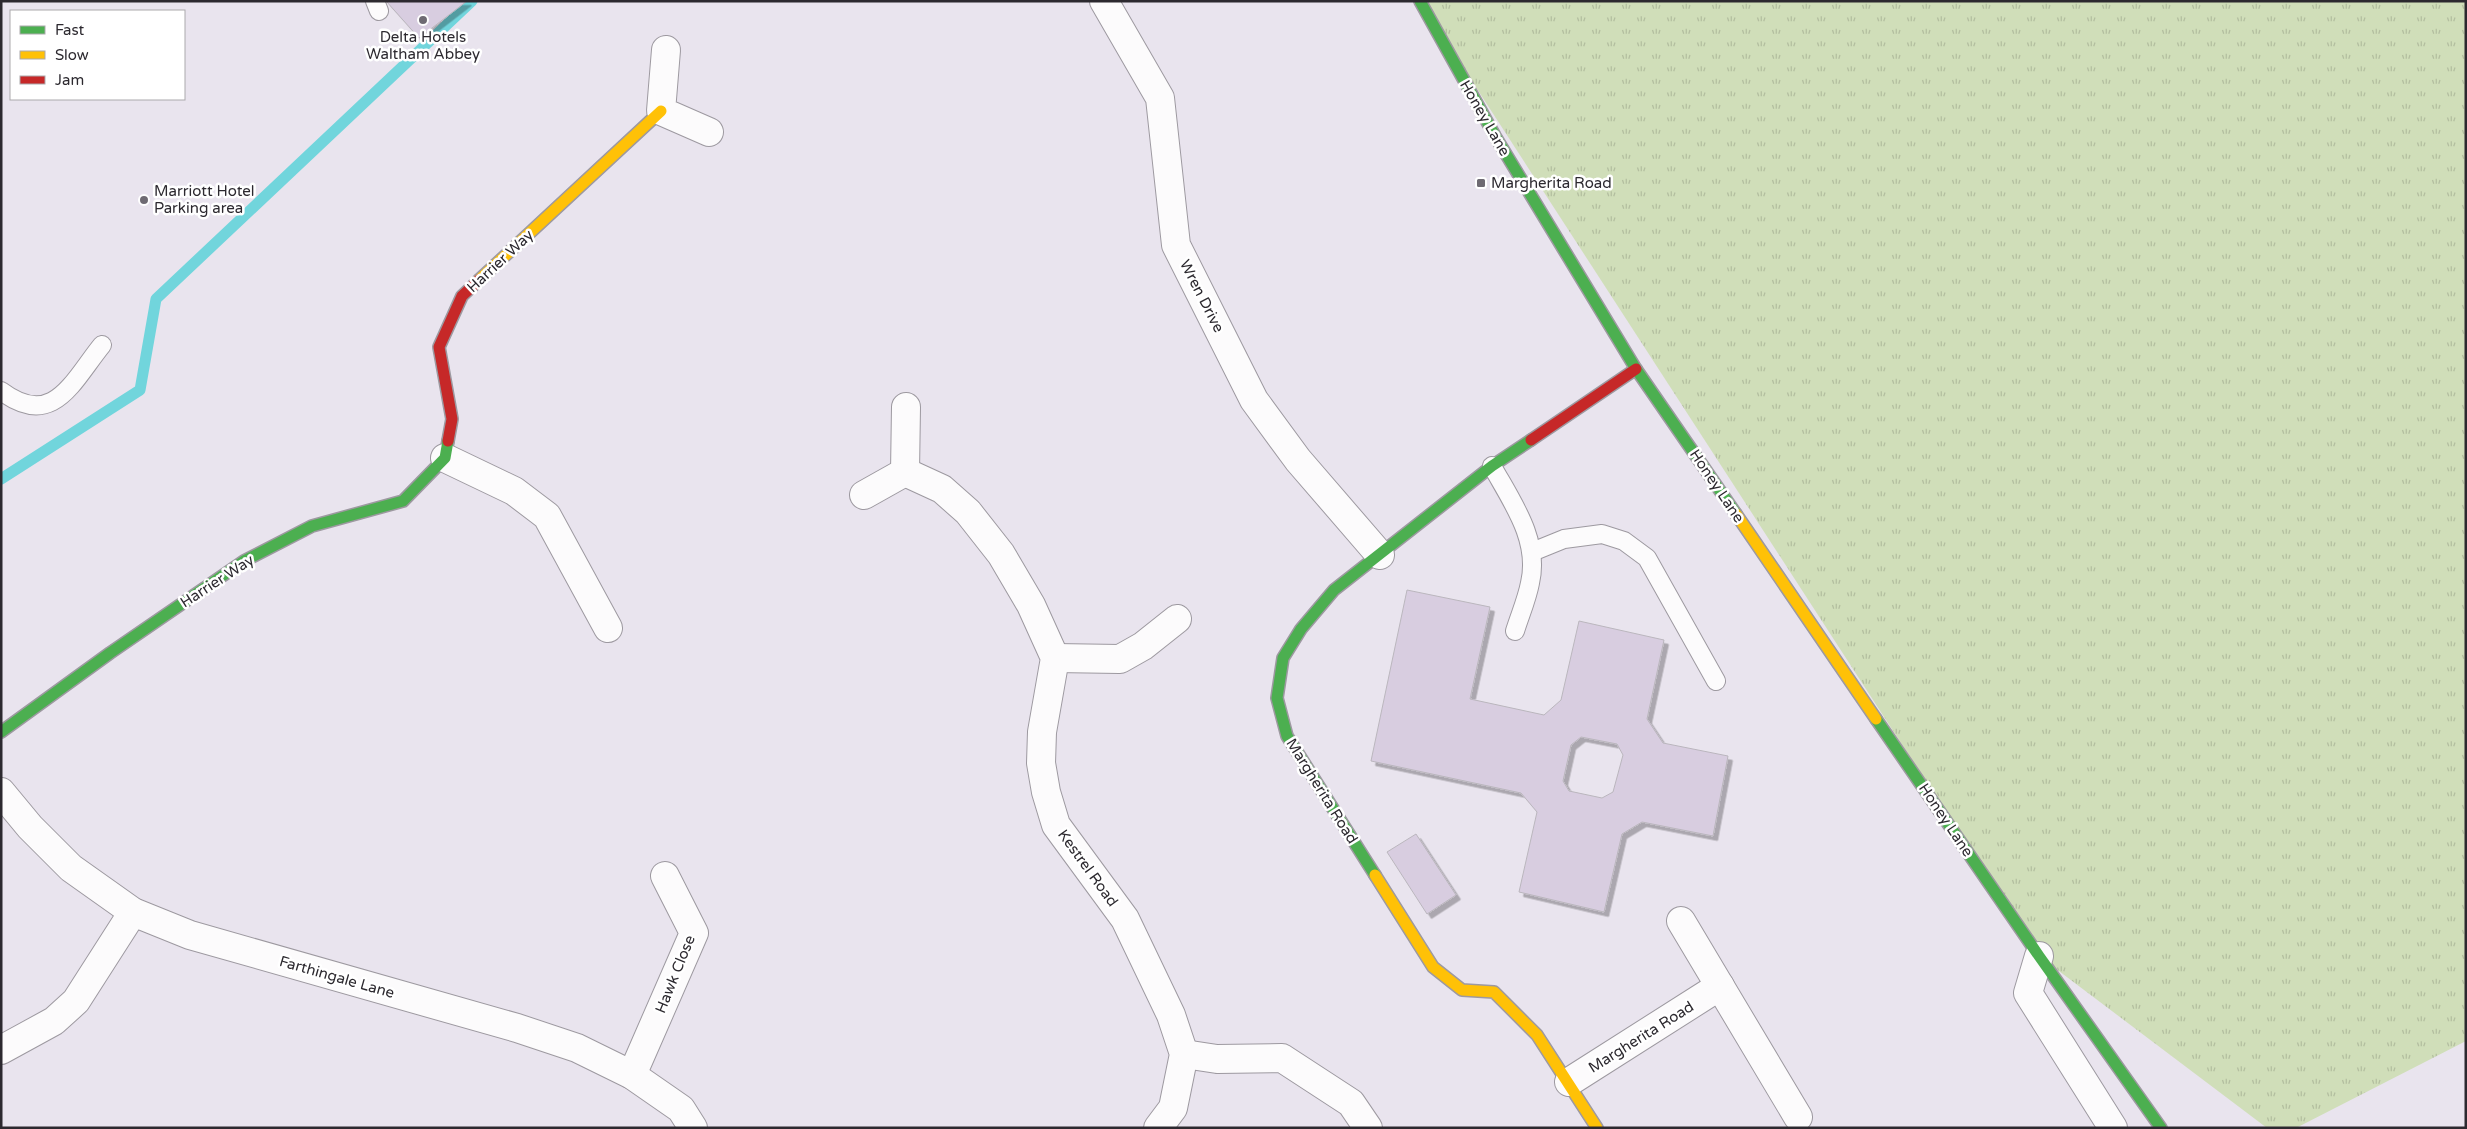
<svg xmlns="http://www.w3.org/2000/svg" width="2467" height="1129" font-family="'Varela Round',sans-serif">
	<style>
		.grass { fill: url(#grass-tufts) }
		.lines { fill: none; stroke-linecap: round; stroke-linejoin: round }
		.stream { stroke: #71d5dc; stroke-width: 11 }
		.building { fill: #d8cde0; stroke: #bab6bd; fill-rule: evenodd; filter: url(#shadow) }
		.lane-casing { stroke: #9d99a0; stroke-width: 20 }
		.street-casing { stroke: #9d99a0; stroke-width: 30 }
		.fast-casing { stroke: #9d99a0; stroke-width: 14 }
		.slow-casing { stroke: #9d99a0; stroke-width: 14 }
		.jam-casing { stroke: #9d99a0; stroke-width: 14 }
		.lane { stroke: #fcfbfc; stroke-width: 18 }
		.street { stroke: #fcfbfc; stroke-width: 28 }
		.fast { stroke: #4caf50; stroke-width: 11 }
		.slow { stroke: #ffc107; stroke-width: 11 }
		.jam { stroke: #c62828; stroke-width: 11 }
		.poi-dot { fill: #6e6a72; stroke: #fff; stroke-width: 2 }
		.labels { text-anchor: middle; stroke-width: 5; stroke-linejoin: round; paint-order: stroke }
		.poi-label { font-size: 15px; fill: #2c292f; stroke: #fff; text-anchor: start }
		.street-label { font-size: 15px; fill: #2c292f; stroke: #fff }
	</style>
	<defs>
		<pattern id="grass-tufts" width="24" height="20" patternUnits="userSpaceOnUse" patternTransform="scale(1.25)"><rect width="24" height="20" fill="#d0deb9"/><path d="M3 7l-1-3M5 7V3M7 7l1-3M15 17l-1-3M17 17v-4M19 17l1-3" fill="none" stroke="#b3be9f"/></pattern>
		<filter id="shadow"><feDropShadow dx="4.5" dy="4.5" stdDeviation="0" flood-color="#0004"/></filter>
	</defs>
	<rect width="100%" height="100%" fill="#e9e4ee"/>
	<polygon class="grass" points="1420,1 2466,1 2466,1041 2296,1128 2267,1128 2039,956"/>
	<g class="lines">
		<polyline class="stream" points="1,479 140,390 156,299 472,1"/>
	</g>
	<g class="building">
		<polygon points="386,1 467,1 419,38"/>
		<path d="M1407,590l83,17 -20,92 74,16 17,-15 18,-79 85,19 -17,79 16,24 65,13 -15,80 -71,-14 -20,12 -18,78 -85,-20 18,-80 -16,-19 -150,-32zM1581,737l36,7 6,11 -10,37 -11,6 -33,-7 -6,-10 8,-36z"/>
		<polygon points="1416,834 1456,895 1427,914 1387,852"/>
	</g>
	<g class="lines">
		<defs>
			<g id="lane">
				<polyline points="375,1 379,11"/>
				<path d="M1,391c52,39 71,-9 101,-46"/>
				<path d="M1492,466c20,36 48,74 38,117 -3,16 -10,32 -15,48"/>
				<polyline points="1532,552 1564,539 1602,534 1624,541 1647,558 1716,681"/>
			</g>
			<g id="street">
				<polyline points="1104,1 1160,98 1176,245 1254,400 1298,460 1380,555"/>
				<polyline points="666,50 661,111 709,132"/>
				<polyline points="445,458 514,491 547,516 608,628"/>
				<polyline points="905,472 942,489 968,512 1001,554 1031,605 1055,658 1042,732 1041,763 1046,792 1056,825 1125,919 1171,1015 1184,1054 1173,1108 1158,1128"/>
				<polyline points="864,495 905,472 906,407"/>
				<polyline points="1055,658 1120,659 1143,646 1177,619"/>
				<polyline points="1,792 30,827 71,868 133,912 190,935 517,1028 577,1048 632,1075 681,1109 693,1128"/>
				<polyline points="1681,921 1798,1117"/>
				<polyline points="2039,956 2028,993 2113,1128"/>
				<polyline points="1,1050 54,1021 76,1001 133,912"/>
				<polyline points="1184,1054 1217,1059 1282,1058 1351,1103 1368,1128"/>
				<polyline points="632,1075 694,933 665,876"/>
				<polyline points="1569,1082 1720,986"/>
			</g>
			<g id="fast">
				<polyline points="1420,1 1495,136 1636,369 1736,514"/>
				<polyline points="1876,719 2039,956 2161,1128"/>
				<polyline points="1,732 110,653 244,561 312,526 403,501 445,458 448,441"/>
				<polyline points="1375,875 1287,736 1277,698 1283,658 1301,629 1334,590 1492,466 1531,440"/>
			</g>
			<g id="slow">
				<polyline points="479,280 661,111"/>
				<polyline points="1736,514 1876,719"/>
				<polyline points="1375,875 1433,967 1462,990 1494,992 1537,1035 1597,1128"/>
			</g>
			<g id="jam">
				<polyline points="1531,440 1636,369"/>
				<polyline points="448,441 452,419 439,347 462,296 479,280"/>
			</g>
		</defs>
		<use href="#lane" class="lane-casing"/>
		<use href="#street" class="street-casing"/>
		<use href="#fast" class="fast-casing"/>
		<use href="#slow" class="slow-casing"/>
		<use href="#jam" class="jam-casing"/>
		<use href="#lane" class="lane"/>
		<use href="#street" class="street"/>
		<use href="#fast" class="fast"/>
		<use href="#slow" class="slow"/>
		<use href="#jam" class="jam"/>
	</g>
	<g class="poi-dot">
		<circle cx="423" cy="20" r="5"/>
		<rect x="1476" y="178" width="10" height="10" rx="2.5"/>
		<circle cx="144" cy="200" r="5"/>
	</g>
	<g class="labels">
		<g class="poi-label">
			<text x="423" y="42" text-anchor="middle">Delta Hotels<tspan x="423" dy="17">Waltham Abbey</tspan></text>
			<text x="1491" y="188">Margherita Road</text>
			<text x="154" y="196">Marriott Hotel<tspan x="154" dy="17">Parking area</tspan></text>
		</g>
		<g class="street-label">
			<text transform="translate(1485 118) rotate(60)" y="5">Honey Lane</text>
			<text transform="translate(500 261) rotate(-43)" y="5">Harrier Way</text>
			<text transform="translate(1202 296) rotate(63)" y="5">Wren Drive</text>
			<text transform="translate(1717 486) rotate(56)" y="5">Honey Lane</text>
			<text transform="translate(217 581) rotate(-33)" y="5">Harrier Way</text>
			<text transform="translate(1322 791) rotate(58)" y="5">Margherita Road</text>
			<text transform="translate(1946 820) rotate(56)" y="5">Honey Lane</text>
			<text transform="translate(1088 868) rotate(54)" y="5">Kestrel Road</text>
			<text transform="translate(675 974) rotate(-68)" y="5">Hawk Close</text>
			<text transform="translate(337 977) rotate(16)" y="5">Farthingale Lane</text>
			<text transform="translate(1641 1037) rotate(-32)" y="5">Margherita Road</text>
		</g>
	</g>
	<rect width="2467" height="1129" fill="none" stroke="#2c292f" stroke-width="5"/>
	<rect x="10" y="10" width="175" height="90" fill="#ffffff" stroke="#aba9ac"/>
	<rect x="20" y="26" width="25" height="8" fill="#4caf50" stroke="#aba9ac"/>
	<text x="55" y="35" font-size="15" fill="#2c292f">Fast</text>
	<rect x="20" y="51" width="25" height="8" fill="#ffc107" stroke="#aba9ac"/>
	<text x="55" y="60" font-size="15" fill="#2c292f">Slow</text>
	<rect x="20" y="76" width="25" height="8" fill="#c62828" stroke="#aba9ac"/>
	<text x="55" y="85" font-size="15" fill="#2c292f">Jam</text>
</svg>
